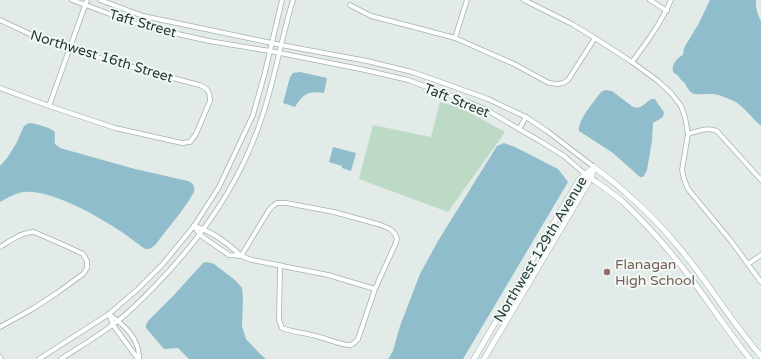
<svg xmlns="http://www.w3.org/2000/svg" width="761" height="359" font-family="'Varela Round',sans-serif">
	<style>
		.green { fill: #bddac7 }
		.water { fill: #8fbdcb }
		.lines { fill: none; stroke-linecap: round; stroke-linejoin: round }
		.minor-casing { stroke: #a5b2af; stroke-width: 5.5 }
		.tertiary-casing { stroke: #a5b2af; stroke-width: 6 }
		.minor { stroke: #fff; stroke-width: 4 }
		.tertiary { stroke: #fff; stroke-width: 5 }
		.education-dot { fill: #8d6e63; stroke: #f2f8f5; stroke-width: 1.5 }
		.labels { text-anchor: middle; stroke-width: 4; stroke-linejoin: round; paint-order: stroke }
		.street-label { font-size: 14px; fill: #243a36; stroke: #f2f8f5 }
		.education-label { font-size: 14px; fill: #785e54; stroke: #f2f8f5; text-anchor: start }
	</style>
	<rect width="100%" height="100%" fill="#e2ebe8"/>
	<polygon class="green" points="440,102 461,108 505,132 448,212 359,179 373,125 431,137"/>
	<g class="water">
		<path d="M710,0h46c-1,7 2,15 5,21v105c-7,-6 -19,-21 -27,-25 -7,-3 -14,-6 -21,-7 -14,-1 -22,5 -28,-11 -5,-3 -4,-4 -7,-7 -3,-4 -3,0 -5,-5 -2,-6 5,-14 10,-16l1,-7 15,-25z"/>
		<path d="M300,72l27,6 -3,15c-16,-2 -20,0 -29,14l-12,-4 7,-26 3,-4z"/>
		<path d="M605,90l7,1 21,16c8,3 12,-4 18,-8h4l3,5 6,8 -1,5 -10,6 -1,18 -5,29 -2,4 -2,3h-3l-27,-24 -34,-22c-1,-12 15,-29 22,-39z"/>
		<path d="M29,123c5,0 22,5 25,8 2,3 0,9 1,13l5,4 75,21 53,12c5,2 7,5 6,11 -9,16 -21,30 -32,44 -3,4 -7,10 -11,12 -3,2 -6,1 -9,-1 -24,-20 -87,-59 -119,-55 -9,2 -16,6 -23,10v-36l7,-8 9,-14 8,-18z"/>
		<polygon points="504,143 515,147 558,169 568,182 463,359 388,359 393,351 400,326 420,274 438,241 497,146"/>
		<polygon points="333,147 356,153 351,171 342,168 342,166 329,162"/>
		<polygon points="207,262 214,264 235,280 242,288 243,301 242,326 246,339 259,353 266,359 189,359 178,348 164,349 146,328 146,325 148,321 174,295 203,263"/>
	</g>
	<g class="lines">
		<defs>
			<g id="minor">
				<polyline points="72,0 142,26 209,41 270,51 365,70 408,80 435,90 468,102 487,110 519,129 540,141 564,156 585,174"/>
				<polyline points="100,0 143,16 210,30 281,45 367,61 412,72 438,81 488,99 526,117 547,131 594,167"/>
				<polyline points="524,0 572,24 595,38 632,62 658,81 671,93 681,106 685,117 688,134 682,170 684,179 688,189 731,241 761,282"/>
				<polyline points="650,0 667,11"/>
				<polyline points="350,5 371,16 410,26 455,38 514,64 549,83 558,84 563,83 568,80 595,38"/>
				<path d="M0,20l32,15 74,25 93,25c9,3 11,7 11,16l-14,33 -6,8 -8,1 -67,-15 -66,-22 -49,-18"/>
				<polyline points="455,38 467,0"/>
				<path d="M632,62c15,-20 29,-39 39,-62"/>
				<polyline points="49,106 87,0"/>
				<polyline points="519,129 526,117"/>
				<path d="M688,134c11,-3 18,-7 29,-3l44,49"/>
				<polyline points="194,226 200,235 229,255 241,256 252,260 328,275 375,289"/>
				<path d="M194,226c17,5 34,17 47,30"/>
				<path d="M0,247c10,-6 22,-15 34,-15l30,13 19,9 4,7v7l-4,6 -26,19 -23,15 -34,19"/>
				<path d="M241,256l28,-46 4,-4 4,-3h9l48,9 47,13 9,4 5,5 2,5 -2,6 -20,44 -17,50c-2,2 -4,5 -7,6 -8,1 -26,-7 -35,-9 -11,-3 -23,-4 -34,-8l-3,-8 1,-55"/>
				<polyline points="748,264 761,255"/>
				<path d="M109,314c15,11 31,25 30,45"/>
				<polyline points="109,314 113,325 138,359"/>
				<polyline points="0,357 1,359"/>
				<polyline points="39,359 109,314 138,289 162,265 194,226 219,187 237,149 253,115 265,72 282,0"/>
				<path d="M61,359c18,-12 38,-23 55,-37 14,-10 26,-23 38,-35 47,-48 87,-105 108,-170 13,-38 19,-78 31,-117"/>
			</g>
			<g id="tertiary">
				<path d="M594,167c11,9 23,17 33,27 20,17 38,36 55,57 28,34 50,72 79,105"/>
				<path d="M585,174c12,9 25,17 37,27 18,17 36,36 52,56 27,32 49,69 76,102"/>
				<polyline points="474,359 579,180 594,167"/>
				<polyline points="484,359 591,178 594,167"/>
			</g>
		</defs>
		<use href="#minor" class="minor-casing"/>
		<use href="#tertiary" class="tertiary-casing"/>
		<use href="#minor" class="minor"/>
		<use href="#tertiary" class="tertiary"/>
	</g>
	<circle class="education-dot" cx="607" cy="272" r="4"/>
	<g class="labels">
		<g class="street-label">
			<text transform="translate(143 23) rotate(16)" y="5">Taft Street</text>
			<text transform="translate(102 56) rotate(17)" y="5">Northwest 16th Street</text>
			<text transform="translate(457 100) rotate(22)" y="5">Taft Street</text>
			<text transform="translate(540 249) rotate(-59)" y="5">Northwest 129th Avenue</text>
		</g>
		<g class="education-label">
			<text x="615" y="269">Flanagan<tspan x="615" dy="16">High School</tspan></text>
		</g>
	</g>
</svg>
